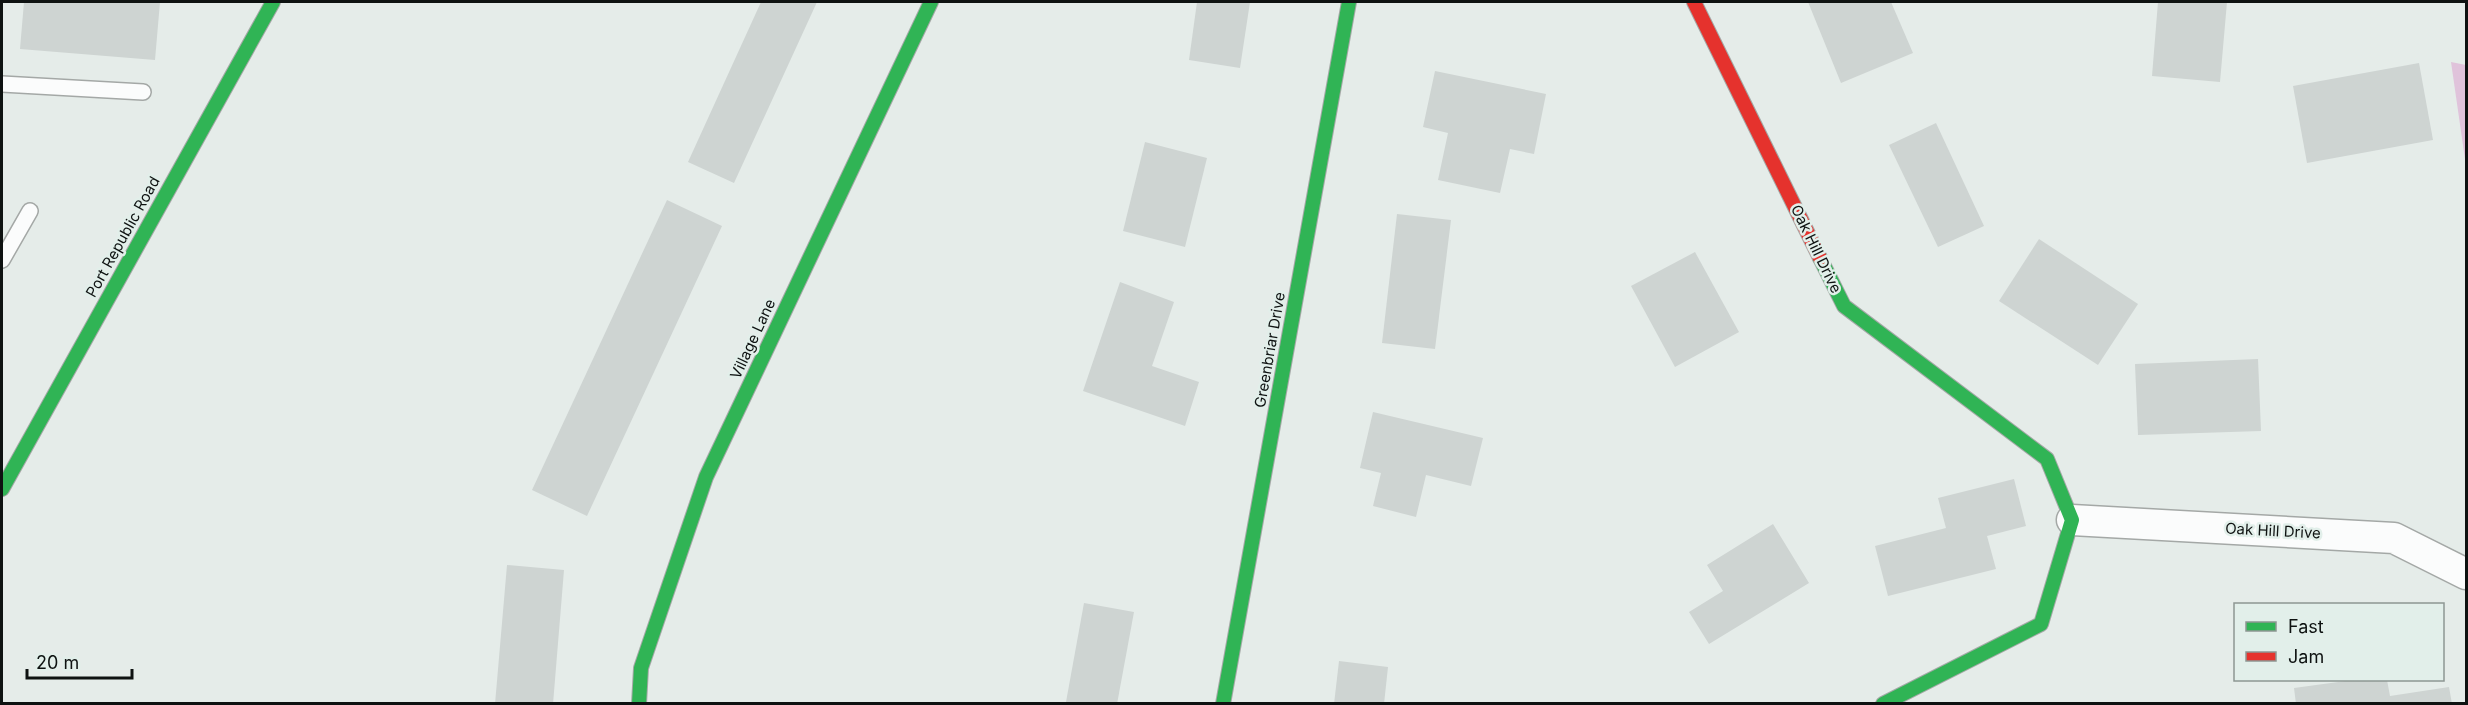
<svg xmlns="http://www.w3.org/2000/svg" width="2468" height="705" font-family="Inter,sans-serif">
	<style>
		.green { fill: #e0c3db }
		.building { fill: #ced4d2 }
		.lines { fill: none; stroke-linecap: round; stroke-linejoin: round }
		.lane-casing { stroke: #a4a8a6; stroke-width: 18 }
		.street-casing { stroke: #a4a8a6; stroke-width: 33 }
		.fast-casing { stroke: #a4a8a6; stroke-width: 16 }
		.jam-casing { stroke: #a4a8a6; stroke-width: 16 }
		.lane { stroke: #fbfcfc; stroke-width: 15 }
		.street { stroke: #fbfcfc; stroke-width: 30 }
		.fast { stroke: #30b455; stroke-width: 14 }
		.jam { stroke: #e5322d; stroke-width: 14 }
		.labels { text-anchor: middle; stroke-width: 5; stroke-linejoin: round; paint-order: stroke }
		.street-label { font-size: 15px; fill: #0e1211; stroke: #e2efea }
	</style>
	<rect width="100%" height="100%" fill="#e5ece9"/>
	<polygon class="green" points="2451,62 2466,65 2466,166"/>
	<g class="building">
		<polygon points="24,2 160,2 155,60 20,49"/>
		<polygon points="761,2 817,2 734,183 688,162"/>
		<polygon points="1197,2 1250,2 1240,68 1189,60"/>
		<polygon points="1808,2 1891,2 1913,53 1841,83"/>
		<polygon points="2158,2 2227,2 2220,82 2152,76"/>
		<polygon points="2419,63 2433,140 2307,163 2293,86"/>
		<polygon points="1435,71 1546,94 1534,154 1510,149 1500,193 1438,180 1448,133 1423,127"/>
		<polygon points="1936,123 1984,226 1938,247 1889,145"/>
		<polygon points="1145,142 1207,158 1185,247 1123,231"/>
		<polygon points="667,200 722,226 587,516 532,490"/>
		<polygon points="1397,214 1451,220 1435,349 1382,343"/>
		<polygon points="2039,239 2138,304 2098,365 1999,301"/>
		<polygon points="1695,252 1739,332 1675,367 1631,286"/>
		<polygon points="1120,282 1174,302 1152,366 1199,382 1185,426 1083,391"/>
		<polygon points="2258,359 2261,431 2138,435 2135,364"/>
		<polygon points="1373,412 1483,438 1471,486 1426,475 1416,517 1373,506 1381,473 1360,468"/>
		<polygon points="2014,479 2026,526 1987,536 1996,569 1888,596 1875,546 1946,528 1938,498"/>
		<polygon points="1773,524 1809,583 1709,644 1689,612 1723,591 1707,565"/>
		<polygon points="507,565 564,570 553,704 495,704"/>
		<polygon points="1084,603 1134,612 1117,704 1066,702"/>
		<polygon points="1339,661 1388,667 1384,704 1334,704"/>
		<polygon points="2353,680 2387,680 2390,696 2449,687 2452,704 2296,704 2294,688"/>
	</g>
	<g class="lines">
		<defs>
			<g id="lane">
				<polyline points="2,84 143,92"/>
				<polyline points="2,260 30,211"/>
			</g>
			<polyline id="street" points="2072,520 2394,538 2466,574"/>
			<g id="fast">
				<polyline points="1820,258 1844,306 2047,459 2072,520 2041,624 1883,704"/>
				<polyline points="2,489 273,2"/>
				<polyline points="639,704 641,668 706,477 931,2"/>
				<polyline points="1223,704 1349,2"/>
			</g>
			<polyline id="jam" points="1694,2 1820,258"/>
		</defs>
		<use href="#lane" class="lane-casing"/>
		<use href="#street" class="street-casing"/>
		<use href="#fast" class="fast-casing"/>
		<use href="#jam" class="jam-casing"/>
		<use href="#lane" class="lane"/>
		<use href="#street" class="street"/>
		<use href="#fast" class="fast"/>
		<use href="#jam" class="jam"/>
	</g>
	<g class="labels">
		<g class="street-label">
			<text transform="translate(123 237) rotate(-61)" y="5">Port Republic Road</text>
			<text transform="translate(1816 249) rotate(64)" y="5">Oak Hill Drive</text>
			<text transform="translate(753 339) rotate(-65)" y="5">Village Lane</text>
			<text transform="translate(1270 350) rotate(-80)" y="5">Greenbriar Drive</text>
			<text transform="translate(2273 531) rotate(3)" y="5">Oak Hill Drive</text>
		</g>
	</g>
	<rect width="2468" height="705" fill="none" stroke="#0e1211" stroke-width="6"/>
	<rect x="2234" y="603" width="210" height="78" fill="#e2efea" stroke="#8d9793" stroke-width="1.5"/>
	<rect x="2246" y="622" width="30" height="9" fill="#30b455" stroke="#8d9793" stroke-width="1.5"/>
	<text x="2288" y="633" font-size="18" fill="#0e1211">Fast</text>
	<rect x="2246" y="652" width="30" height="9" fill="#e5322d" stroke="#8d9793" stroke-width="1.5"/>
	<text x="2288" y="663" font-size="18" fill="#0e1211">Jam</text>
	<path d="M27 669v9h105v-9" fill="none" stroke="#0e1211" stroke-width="3"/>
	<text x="36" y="669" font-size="18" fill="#0e1211" stroke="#e2efea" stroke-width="4.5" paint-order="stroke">20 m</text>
</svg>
